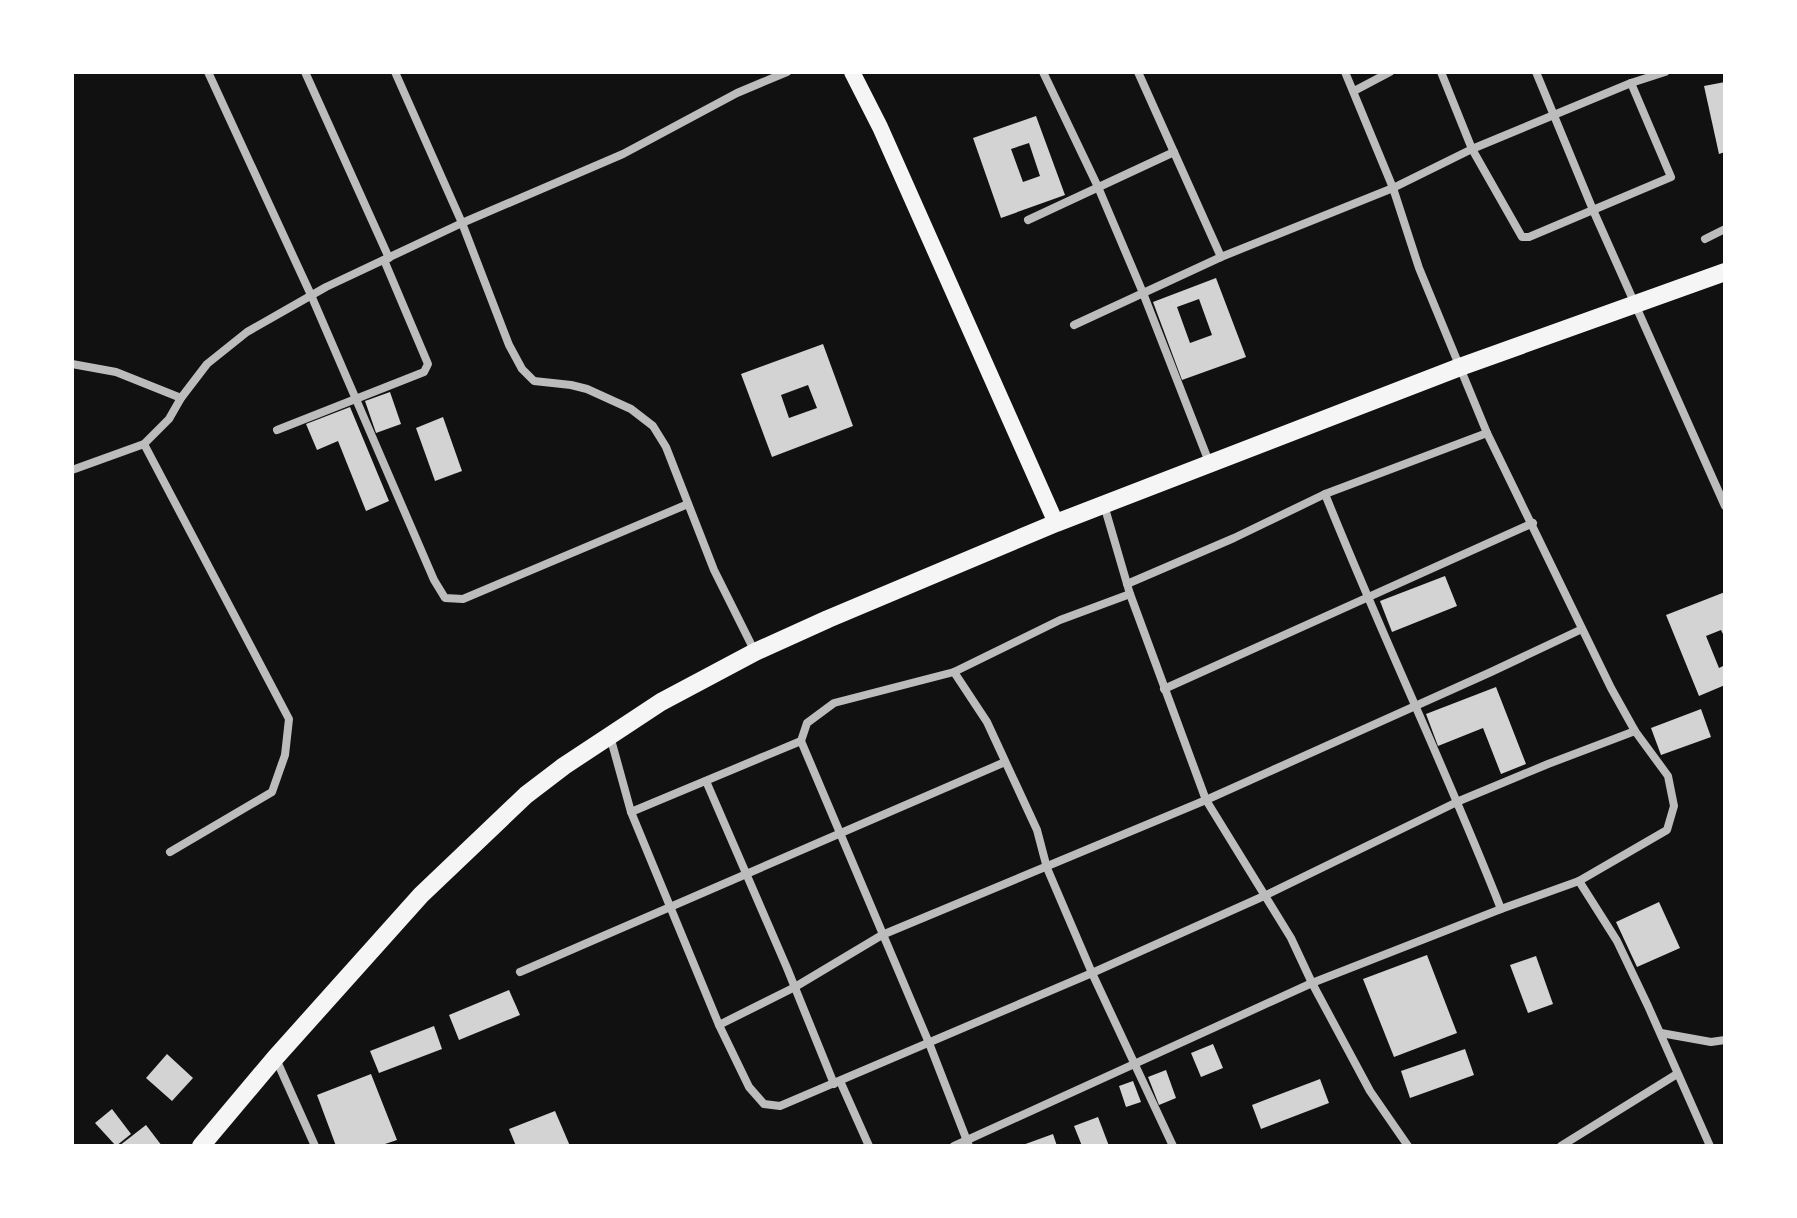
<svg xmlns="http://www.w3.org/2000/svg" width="1797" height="1218" font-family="'Public Sans',sans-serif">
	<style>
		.building { fill: #d3d3d3; fill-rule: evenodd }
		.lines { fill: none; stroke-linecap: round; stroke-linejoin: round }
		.minor { stroke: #bcbcbc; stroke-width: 8 }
		.secondary { stroke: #f5f5f5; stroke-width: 16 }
		.trunk { stroke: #f5f5f5; stroke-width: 18 }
	</style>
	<rect width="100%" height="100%" fill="#111"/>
	<g class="building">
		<polygon points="1725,82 1725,152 1719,154 1704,86"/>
		<path d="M1036,116l29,79 -64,23 -28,-80zM1029,143l11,33 -17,6 -12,-33z"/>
		<path d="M1216,278l30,79 -64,23 -29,-78zM1199,299l13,36 -22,8 -13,-36z"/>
		<path d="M823,344l30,82 -81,31 -31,-83zM808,385l9,23 -28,10 -8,-23z"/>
		<polygon points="390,392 401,424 376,433 365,401"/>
		<polygon points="350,407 389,501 366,511 338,441 317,450 306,424"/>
		<polygon points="443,417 462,471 435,481 416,428"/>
		<polygon points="1445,576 1457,606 1392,632 1380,601"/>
		<polygon points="1725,592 1725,638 1721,630 1706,636 1719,668 1725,665 1725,685 1699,696 1666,615"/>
		<polygon points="1496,687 1526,764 1501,774 1483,728 1438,746 1426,714"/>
		<polygon points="1701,709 1711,737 1661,755 1651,728"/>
		<polygon points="1659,902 1680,948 1637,967 1616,922"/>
		<polygon points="1427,955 1457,1033 1394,1057 1363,979"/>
		<polygon points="1536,956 1553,1004 1528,1013 1510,965"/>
		<polygon points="509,990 520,1015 459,1040 449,1015"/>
		<polygon points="434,1026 442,1049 379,1073 370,1051"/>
		<polygon points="1213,1044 1223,1068 1201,1077 1191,1053"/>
		<polygon points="1465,1049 1474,1075 1410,1098 1401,1071"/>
		<polygon points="167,1054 193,1078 172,1101 146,1078"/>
		<polygon points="1166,1070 1176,1098 1159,1105 1148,1077"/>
		<polygon points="371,1074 397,1140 379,1146 336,1146 317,1095"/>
		<polygon points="1320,1079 1329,1103 1261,1129 1252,1105"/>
		<polygon points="1133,1081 1141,1102 1126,1107 1119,1086"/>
		<polygon points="112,1109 131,1134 116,1146 95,1123"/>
		<polygon points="555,1111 570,1146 516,1146 509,1129"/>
		<polygon points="1098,1117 1109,1146 1082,1146 1074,1126"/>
		<polygon points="146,1125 162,1146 119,1146"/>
		<polygon points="1053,1134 1057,1146 1020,1146"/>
	</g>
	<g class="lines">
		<g class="minor">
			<polyline points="208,72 311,295 434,580 445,598 463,599 688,504"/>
			<polyline points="305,72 389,258"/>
			<polyline points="395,72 462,223 509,345 522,369 534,381 571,385 587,389 631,409 653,426 666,447 714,570 755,652"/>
			<polyline points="1043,72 1098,187 1143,293 1209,462"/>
			<polyline points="1138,72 1221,257"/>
			<polyline points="1441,72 1472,149 1522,237 1529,237 1671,177 1631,83"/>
			<polyline points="1536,72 1593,210 1725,506"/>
			<polyline points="1354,91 1390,72"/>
			<polyline points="1028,220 1174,152"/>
			<polyline points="1705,239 1725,229"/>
			<polyline points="1074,325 1221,257 1393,188 1472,149 1631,83 1665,72"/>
			<polyline points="72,364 116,372 181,398"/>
			<polyline points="277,430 424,372 428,364 384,260"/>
			<polyline points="144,444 289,719 285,755 272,792 170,852"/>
			<polyline points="72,470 144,444 169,419 181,398 207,364 247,332 326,287 462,223 623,154 737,93 787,72"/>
			<path d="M1325,494c56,140 121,275 176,415"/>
			<polyline points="1104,505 1130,594 1206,800 1291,938 1312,983 1370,1091 1408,1146"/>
			<polyline points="1127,584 1234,538 1325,494 1487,433"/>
			<polyline points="954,672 987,722 1037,830 1047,868 1092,973 1173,1146"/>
			<polyline points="1164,689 1533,523"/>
			<polyline points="610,736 631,812 719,1025 749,1087 764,1104 780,1106 1092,973 1264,896 1459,801 1548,764 1635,731"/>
			<polyline points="706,781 787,968 834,1084"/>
			<polyline points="631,812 801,741"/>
			<polyline points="1579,881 1617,941 1648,1006 1710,1146"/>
			<polyline points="520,972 1005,762"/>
			<polyline points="719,1025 795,987 882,935 1206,800 1491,672 1582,629"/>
			<polyline points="1661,1033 1711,1042 1725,1040"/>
			<polyline points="276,1059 315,1146"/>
			<polyline points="840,1081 869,1146"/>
			<polyline points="954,1146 1312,983 1501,909 1579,881 1667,830 1674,806 1668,776 1635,731 1611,688 1487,433 1419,268 1393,188 1345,72"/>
			<polyline points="969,1146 929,1043 801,741 807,723 834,703 954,672 1060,620 1130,594"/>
			<polyline points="1561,1146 1677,1074"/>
		</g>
		<polyline class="secondary" points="852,72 880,127 1056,523"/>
		<polyline class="trunk" points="201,1146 275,1058 421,895 526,795 564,766 661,702 755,652 828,619 1056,523 1460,367 1725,272"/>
	</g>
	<rect width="1797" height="1218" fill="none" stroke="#ffffff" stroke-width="148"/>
</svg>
